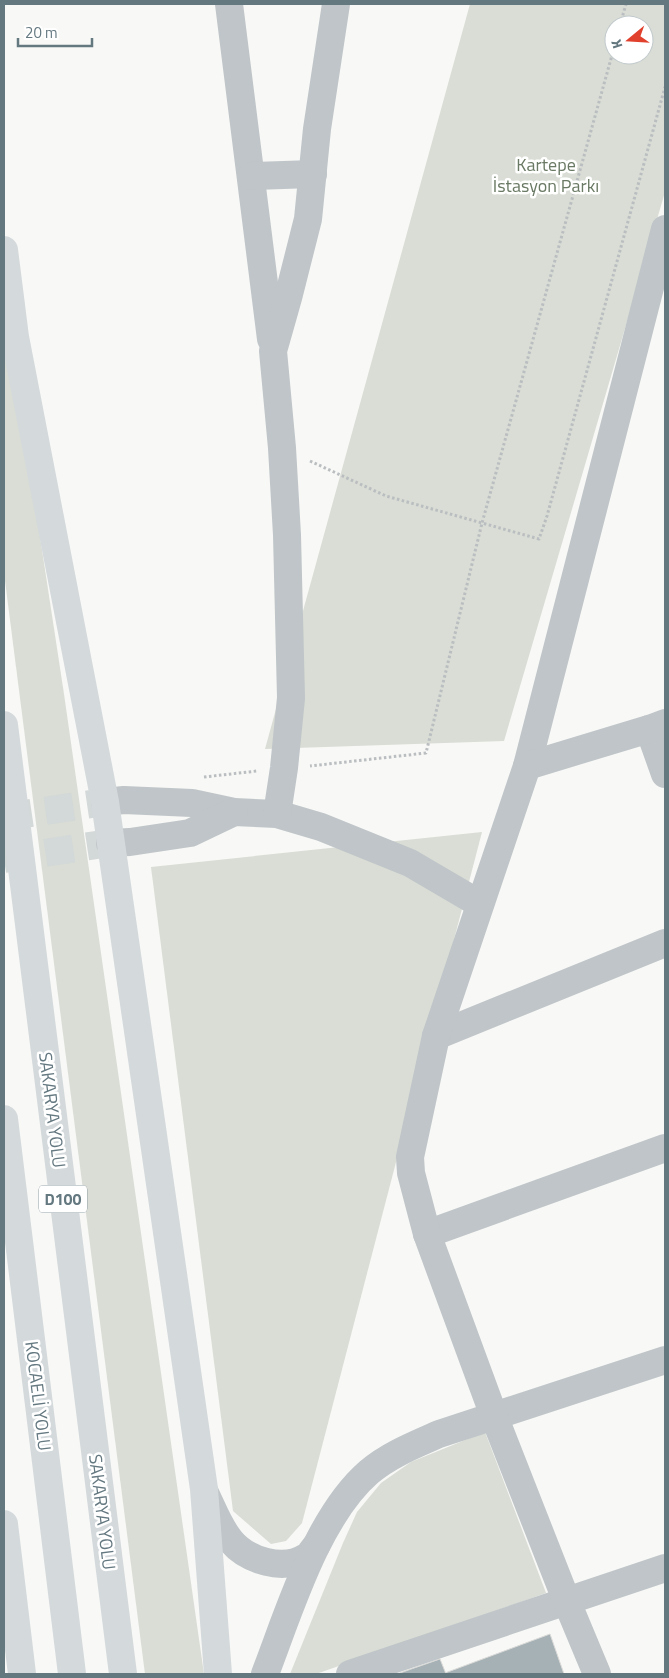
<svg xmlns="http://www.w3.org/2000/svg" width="669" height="1678" font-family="'Titillium Web',sans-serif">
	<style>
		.green { fill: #d9ddd5; fill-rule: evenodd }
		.building { fill: #a6b1b5; stroke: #dadad8 }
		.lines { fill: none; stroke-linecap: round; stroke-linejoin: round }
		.major-tunnel { stroke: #d3d8d8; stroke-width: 28; stroke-dasharray: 28 14; stroke-linecap: butt }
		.path { stroke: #babec0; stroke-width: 3; stroke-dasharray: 2.5 2.5; stroke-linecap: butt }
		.minor { stroke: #bfc5c8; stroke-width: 28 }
		.highway { stroke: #d4d9dc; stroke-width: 28 }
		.labels { text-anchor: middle; stroke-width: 5; stroke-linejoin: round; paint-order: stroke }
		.shield { fill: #fff; stroke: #92a0a6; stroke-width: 1 }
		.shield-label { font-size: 16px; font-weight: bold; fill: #647880 }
		.park-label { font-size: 18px; fill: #697963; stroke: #fff }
		.street-label { font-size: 18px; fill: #647880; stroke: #fff }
	</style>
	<rect width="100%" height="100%" fill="#f8f8f6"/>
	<g class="green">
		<path d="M470,4h195v188l-161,549 -239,8zM614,25h30v30h-30z"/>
		<polygon points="4,301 64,694 204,1674 145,1674 4,573"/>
		<polygon points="482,832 302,1523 286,1541 271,1544 233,1511 151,867"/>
		<polygon points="485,1432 546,1593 316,1674 290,1674 343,1543 357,1512 381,1483 411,1462"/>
	</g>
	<g class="building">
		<polygon points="550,1634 564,1674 446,1674 445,1673"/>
		<polygon points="440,1659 446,1674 397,1674"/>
	</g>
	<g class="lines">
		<g class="major-tunnel">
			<polyline points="4,817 105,802"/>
			<polyline points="4,859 110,843"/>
		</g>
		<g class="path">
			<polyline points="620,25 626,4"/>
			<polyline points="614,48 482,523 539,539 547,516 665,87"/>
			<polyline points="310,461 386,496 482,523 426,753 310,766"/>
			<polyline points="204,777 257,771"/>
		</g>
		<g class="minor">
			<polyline points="229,4 271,339"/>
			<polyline points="251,176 313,174"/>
			<polyline points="649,729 665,774"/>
			<polyline points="527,766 665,229"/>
			<polyline points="105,802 124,800 192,803 234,812 277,814 321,827 410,863 480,904"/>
			<polyline points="277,814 284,768 291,698 287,535 282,448 273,351 288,298 308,219 317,129 336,4"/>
			<polyline points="110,843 130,842 190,833 234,812"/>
			<polyline points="436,1036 665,943"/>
			<polyline points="427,1234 665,1148"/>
			<path d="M205,1493c8,16 14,34 26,48 16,19 52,31 75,16 4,-2 7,-8 10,-11"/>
			<path d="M265,1674c24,-62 52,-157 104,-202 20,-17 45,-27 70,-38l226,-74"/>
			<polyline points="350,1674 665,1568"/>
			<polyline points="597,1674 567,1602 494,1416 427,1234 411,1173 410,1157 436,1036 527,766 649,729 665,723"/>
		</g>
		<g class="highway">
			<polyline points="4,250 15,337 105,802 204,1489 218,1674"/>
			<polyline points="4,725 123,1674"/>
			<polyline points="4,1119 72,1674"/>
			<polyline points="4,1524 22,1674"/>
		</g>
	</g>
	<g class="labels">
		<rect class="shield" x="39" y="1185.5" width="48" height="27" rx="4"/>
		<g class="shield-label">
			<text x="63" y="1205">D100</text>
		</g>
		<g class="park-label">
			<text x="546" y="171">Kartepe<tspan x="546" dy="21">İstasyon Parkı</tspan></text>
		</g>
		<g class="street-label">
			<text transform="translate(52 1110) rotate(83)" y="6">SAKARYA YOLU</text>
			<text transform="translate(38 1396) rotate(83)" y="6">KOCAELİ YOLU</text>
			<text transform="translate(102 1512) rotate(83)" y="6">SAKARYA YOLU</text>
		</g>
	</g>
	<rect width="669" height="1678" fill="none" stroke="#647880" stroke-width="10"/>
	<g transform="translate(629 40) rotate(252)"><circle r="24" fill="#ffffff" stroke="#c1c9cc"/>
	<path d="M0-4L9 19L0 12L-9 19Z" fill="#e1402d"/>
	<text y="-8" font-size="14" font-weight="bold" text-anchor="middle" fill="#647880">K</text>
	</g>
	<path d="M18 38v8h74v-8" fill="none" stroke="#647880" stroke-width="2.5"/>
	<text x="25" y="38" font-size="15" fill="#647880" stroke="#ffffff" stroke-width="4" paint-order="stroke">20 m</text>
</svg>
